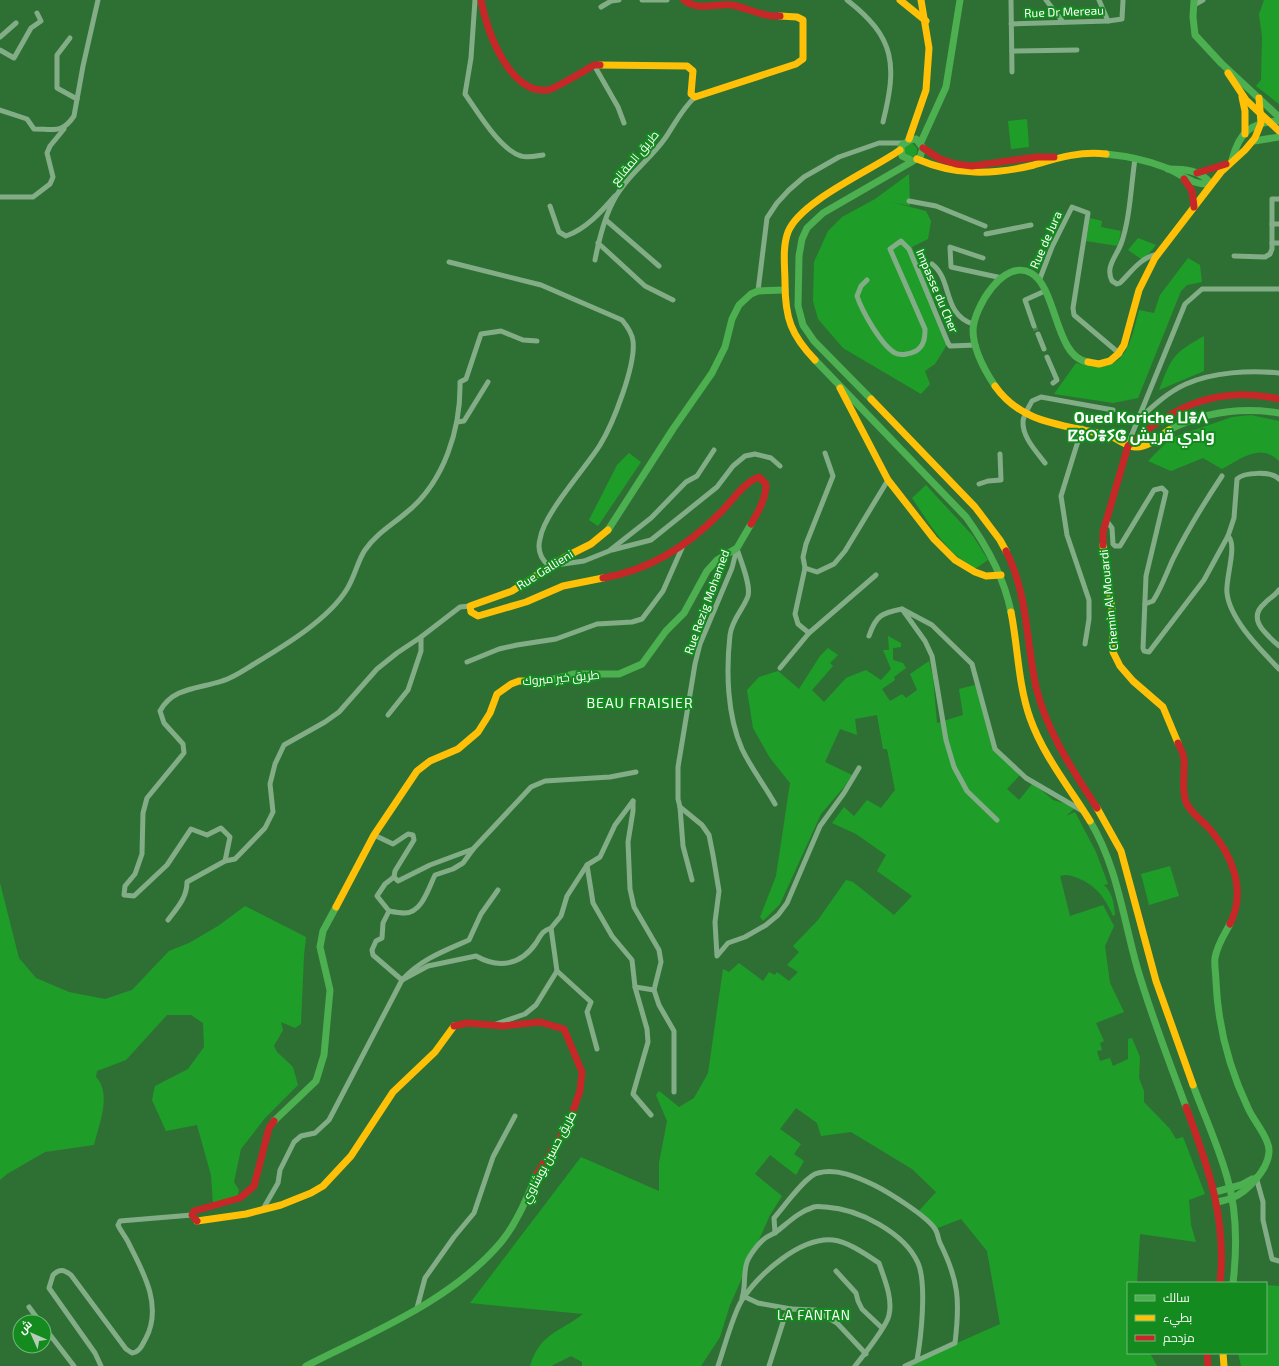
<svg xmlns="http://www.w3.org/2000/svg" width="1279" height="1366" font-family="'Exo 2',Cairo,'Noto Sans Tifinagh',sans-serif">
	<style>
		.green { fill: #1e9e28 }
		.lines { fill: none; stroke-linecap: round; stroke-linejoin: round }
		.street-tunnel { stroke: #4d8552; stroke-width: 5; stroke-dasharray: 5 2.5; stroke-linecap: butt }
		.street { stroke: #82ad86; stroke-width: 5 }
		.fast { stroke: #4caf50; stroke-width: 7 }
		.slow { stroke: #ffc107; stroke-width: 7 }
		.jam { stroke: #c62828; stroke-width: 7 }
		.labels { text-anchor: middle; stroke-width: 4; stroke-linejoin: round; paint-order: stroke }
		.street-label { font-size: 12px; fill: #fff; stroke: #138b1e }
		.neighbourhood-label { font-size: 13px; letter-spacing: 1px; fill: #fff; stroke: #138b1e }
		.quarter-label { font-size: 14px; letter-spacing: 1px; fill: #fff; stroke: #138b1e }
		.district-label { font-size: 16px; font-weight: bold; fill: #fff; stroke: #138b1e }
	</style>
	<rect width="100%" height="100%" fill="#2e7034"/>
	<g class="green">
		<polygon points="1264,0 1279,0 1279,104 1256,86 1261,80 1262,37 1259,14"/>
		<polygon points="1027,119 1029,147 1011,149 1008,121"/>
		<polygon points="912,143 917,148 917,152 915,156 907,157 903,149"/>
		<polygon points="909,174 910,206 891,202 926,211 931,221 928,239 912,247 930,289 948,343 935,364 925,371 930,384 921,394 843,348 818,319 813,301 814,262 828,231 842,217 875,199"/>
		<polygon points="1090,218 1102,221 1101,227 1121,231 1118,246 1086,241"/>
		<polygon points="1138,238 1156,245 1148,255 1141,259 1128,250"/>
		<path d="M1188,258l12,7 2,17 -15,3 -6,6 -43,107 -25,5 -59,-9 22,-31c48,14 53,-14 63,-53l15,3 6,-18z"/>
		<path d="M1204,336v35l-45,19c13,-33 13,-36 45,-54z"/>
		<path d="M1251,415l28,6v40c-18,-19 -39,-2 -57,8l-19,-11 -32,13 -23,-10 23,-23 61,-21z"/>
		<polygon points="629,453 641,462 598,526 589,520 617,465"/>
		<path d="M926,485l47,51 15,24 -13,9c-30,-18 -44,-43 -63,-71z"/>
		<path d="M888,636l13,7v4l-8,1v12l10,3 3,5 -12,9 1,3 -13,9 8,12 12,-7 4,4 11,-8 -7,-16 19,-13 4,16 4,46 26,-8 -4,-26 16,-4 24,67 21,23 -13,14 12,11 14,-17 20,17 17,5 4,4 -8,7 9,-4 21,40 12,32 -4,1c9,8 10,20 11,30l-2,1c-8,-19 -18,-32 -38,-39 -6,-2 -9,-3 -15,-1l10,40 33,-11 11,21 -9,20 5,37 14,29 -28,11 8,18 -4,2 2,7 -5,1 3,10 10,-3 3,8 15,-7v-20l4,-1 8,19 -1,21 5,13v11l26,27 6,10 7,-2 22,57 -16,6 2,25 5,17 -56,-8 -3,49h-9v70h22l7,13h-252l95,-42 -13,-73 -26,-32 -26,10 -18,-16 19,-21 -24,-23 -61,-37 -30,4 -4,-13 -21,-15 -16,21 21,15 -7,10 10,7 -8,14 -26,-20 -15,19 27,22 -12,19 -40,90 -10,32 -19,29h-119v-4l-11,-6 -20,10h-21c10,-33 30,-34 53,-52l-113,-11 111,-146 78,34v-28l8,-42 -11,-26 3,-4 20,16 15,-9 14,-25 15,-104 6,3 10,-9 24,18 6,-9 6,3 2,-3 12,9 9,-9 -11,-7 12,-13 -6,-6 25,-26 28,-40 7,2 41,33 18,-19 -35,-25 9,-16 -30,-21 -24,-11 12,-16 10,9 13,-16 14,8 14,-18 -8,-41h-4l-6,-34 -22,4 2,16 -17,-6 -15,33 27,13 -8,12 -23,27 -41,90 -17,17 -3,-4 16,-41 14,-93 -20,-25 -17,-30 -6,-38 12,-13 19,-6 21,18 21,-33 8,-8 10,7 -8,8 3,3 -21,24 12,12 22,-24 20,-8 15,10 10,-11 -8,-19h6z"/>
		<polygon points="1170,866 1179,896 1149,905 1141,874"/>
		<path d="M0,883l19,75 17,20 33,14 36,7 27,-9 37,-39 20,-8 29,-17 27,-20 61,31 -2,18 -3,69 -6,4 -14,-6 2,8 -9,16 3,6 16,15 5,18 -33,33 -24,31 -7,33 5,8 -2,8 -24,6 -2,-29 -14,-50 -31,6 -14,-31 3,-14 33,-17 16,-22 -1,-24 -12,-8h-24l-41,45 -29,11 -1,6c16,17 3,47 -2,68l-49,7 -38,22 -7,6z"/>
		<polygon points="1266,1285 1279,1286 1279,1366 1241,1366 1238,1353 1266,1353"/>
	</g>
	<g class="lines">
		<polyline class="street-tunnel" points="1034,326 1038,334"/>
		<g class="street">
			<path d="M475,0l-4,58 -6,36c12,17 35,56 56,62 6,2 15,0 22,-1"/>
			<polyline points="642,0 667,0"/>
			<path d="M847,0c49,38 50,65 36,122"/>
			<polyline points="1011,0 1012,72"/>
			<polyline points="1046,0 1063,22"/>
			<polyline points="1099,0 1108,21"/>
			<polyline points="1194,5 1203,0"/>
			<polyline points="601,7 611,1 619,0"/>
			<polyline points="1011,24 1108,21 1122,19 1123,0"/>
			<polyline points="0,37 16,23"/>
			<polyline points="70,38 57,55 57,88 77,99"/>
			<polyline points="0,50 14,58 31,28 41,21 37,13"/>
			<polyline points="1012,51 1077,50"/>
			<polyline points="594,65 618,107 624,123"/>
			<path d="M0,110l27,9 7,10c20,0 28,5 40,-13l9,-50 15,-66"/>
			<path d="M1135,159c-4,26 -5,61 -14,85 -5,13 -16,23 -9,37l5,3 3,-1c12,-12 21,-26 38,-29"/>
			<polyline points="0,197 33,197 50,184 53,177 47,153 50,146 64,129"/>
			<polyline points="909,201 936,206 985,226"/>
			<path d="M550,206l9,26 7,4c20,-7 35,-24 49,-40"/>
			<polyline points="607,221 659,266"/>
			<polyline points="1272,224 1279,224"/>
			<polyline points="986,234 1031,225"/>
			<polyline points="598,243 645,286 673,300"/>
			<polyline points="1272,243 1279,243"/>
			<polyline points="1234,256 1265,257 1270,254 1272,249 1272,199 1279,199"/>
			<polyline points="983,258 950,247 951,267 1002,278"/>
			<path d="M595,260c4,-21 12,-52 25,-70 13,-19 33,-34 46,-53 10,-15 16,-28 29,-40"/>
			<path d="M449,262l92,23 81,35c5,6 10,13 11,21 3,24 -20,83 -33,104 -15,24 -56,68 -60,94 -3,11 1,20 9,27l35,-5 25,-10 42,-33 35,-36 11,-6 17,-26"/>
			<path d="M932,264c21,16 10,50 41,60"/>
			<path d="M867,280l-6,6 -4,10c5,15 24,49 38,57 6,3 15,1 21,-2 8,-5 9,-13 9,-22l-35,-80 11,-8 8,8 39,94 2,3 26,-1"/>
			<polyline points="1039,281 1052,247 1072,207 1088,213 1073,308 1074,315 1120,354"/>
			<polyline points="758,291 767,218 777,203 789,190 804,177 839,157 879,143 904,143"/>
			<polyline points="1034,326 1025,300 1045,291"/>
			<polyline points="1038,334 1044,349"/>
			<polyline points="1047,357 1057,380 1053,383"/>
			<path d="M1139,419c14,-13 29,-27 47,-35 27,-12 64,-14 93,-11"/>
			<polyline points="457,422 464,421 488,382"/>
			<polyline points="1082,428 1061,496 1067,535 1089,600 1089,619 1085,644"/>
			<polyline points="1128,444 1185,304 1202,289 1279,289"/>
			<polyline points="825,453 833,476 806,544 803,557 805,568 817,572 834,564 845,551 888,480"/>
			<path d="M1045,463c-9,-12 -23,-26 -22,-42 1,-7 6,-14 9,-20l9,-4 72,13"/>
			<polyline points="979,484 988,481 1001,480 1000,454"/>
			<path d="M1106,520l6,8 1,16 2,2h5l34,-56 8,-2 4,4 -20,84 -3,72 1,3 5,1 55,-72 24,-44 6,-18 3,-39c7,-7 35,-8 42,0"/>
			<path d="M1228,536c10,9 -3,43 -1,57 3,27 34,57 52,76"/>
			<polyline points="737,548 732,568 700,644 695,664 678,767 678,799 680,807 702,825 709,835 713,855 719,891 715,922 717,956 728,943 745,937 766,925 778,915 787,903 820,826 844,793 859,768"/>
			<path d="M737,549c4,12 14,36 11,47 -5,14 -16,23 -18,39 -4,36 -3,80 12,114 9,19 23,37 33,55"/>
			<polyline points="612,550 651,540 717,487 733,466 745,456 755,454 771,458 780,466"/>
			<polyline points="805,568 795,614 798,624 809,633"/>
			<path d="M1279,590c-4,6 -10,8 -14,13 -19,16 1,31 14,43"/>
			<path d="M1145,604l8,-3c9,-14 13,-27 20,-42 14,-28 31,-56 49,-83"/>
			<path d="M869,636c7,-21 13,-23 33,-27"/>
			<polyline points="467,662 499,649 517,645 556,639 597,624 632,622 642,619 663,591 682,548"/>
			<polyline points="780,668 809,633 876,575"/>
			<polyline points="388,715 408,690 421,651 421,637"/>
			<polyline points="633,801 633,811 628,842 630,889 634,907 659,950 661,962 654,990 659,1005 674,1031 674,1092"/>
			<polyline points="680,807 683,846 692,880"/>
			<polyline points="997,820 967,791 954,767 946,740 932,656 925,641 902,609 932,625 972,664 995,749 1026,778 1081,810"/>
			<polyline points="374,835 393,844 408,834 413,835 414,840 395,871 394,877 398,881 430,865 473,849"/>
			<path d="M225,861l5,-24 -9,-9 -14,7 -16,-6 -24,36 -33,31 -10,-1 1,-9 10,-12 7,-20 1,-41 4,-15 37,-45 -1,-9 -19,-21 -4,-12c13,-24 39,-22 62,-30 11,-3 22,-11 32,-17 30,-18 75,-45 93,-75 8,-13 11,-29 18,-39 11,-16 27,-25 42,-38 37,-30 54,-83 53,-130l6,-3 15,-45 20,-3 22,9 14,1"/>
			<polyline points="587,865 593,903 612,936 632,960 635,987 647,1029 648,1042 633,1094 651,1115"/>
			<path d="M498,890l-17,24 -12,26c-25,11 -48,19 -67,40l-29,-25 -1,-5 4,-9 6,-3 1,-15 6,-12c5,1 11,2 16,2 17,0 24,-26 30,-38l18,-6 10,-6 11,-15 57,-61 14,-6 65,-4 26,-5"/>
			<polyline points="389,911 377,896 385,884 394,877"/>
			<path d="M168,920c9,-12 19,-22 19,-38l38,-21 10,-2 30,-31 8,-16 -3,-28 5,-20 9,-19 41,-23 14,-10 38,-43 20,-16 24,-16 39,-30 10,-1"/>
			<polyline points="635,987 654,990"/>
			<polyline points="496,1024 525,1014 536,1005 557,971"/>
			<polyline points="597,1049 587,1012 591,1002 557,971 551,928 561,916 567,896 587,865 600,857 615,825 633,801"/>
			<polyline points="1256,1177 1263,1202 1263,1220 1272,1259 1279,1261"/>
			<path d="M263,1209l15,-26 2,-13 14,-28 7,-6 14,-3 14,-13 73,-140 26,-14 48,-10c23,13 45,9 60,-13 5,-8 6,-12 15,-15"/>
			<path d="M775,1233l-1,-15c9,-10 32,-43 44,-45 19,-5 39,4 56,12 14,7 53,31 61,44 3,4 3,10 5,14 19,38 20,58 15,100l-50,23"/>
			<polyline points="836,1271 856,1293 858,1301 862,1309 882,1328"/>
			<polyline points="743,1296 758,1303 791,1309"/>
			<path d="M742,1298c4,-11 1,-25 5,-36 2,-6 11,-18 16,-22 4,-4 9,-5 13,-8 12,-9 22,-20 38,-25 3,-1 8,0 12,0 32,2 78,25 92,56 9,21 3,75 -1,97"/>
			<polyline points="29,1307 40,1322"/>
			<polyline points="417,1308 425,1278 454,1237 474,1213 493,1157 515,1116"/>
			<polyline points="44,1327 74,1366"/>
			<path d="M101,1366l-6,-13 -46,-65 4,-13c7,-7 11,-5 18,0l55,74 6,4c8,-1 10,-8 14,-15 16,-31 -1,-63 -16,-92 -3,-8 -9,-14 -12,-21l2,-4 72,-6"/>
			<path d="M718,1366c6,-17 15,-52 24,-66 17,-26 58,-63 91,-60 14,1 34,15 46,23 5,15 14,35 10,52 -2,11 -26,41 -34,51"/>
			<polyline points="769,1366 785,1316 791,1309 815,1310 837,1323 866,1354"/>
		</g>
		<g class="fast">
			<polyline points="1194,0 1193,17 1195,35 1221,63 1279,117"/>
			<polyline points="1254,141 1279,137"/>
			<polyline points="921,142 946,87 960,0"/>
			<path d="M1106,154c20,2 40,6 58,13 17,6 28,19 47,17"/>
			<path d="M1232,160c7,-27 18,-38 47,-39"/>
			<path d="M1168,169c16,0 33,1 43,15"/>
			<path d="M815,360l151,157c21,29 38,60 45,95"/>
			<path d="M995,386c-10,-15 -22,-37 -22,-56 1,-22 30,-72 58,-57 26,14 24,85 57,89"/>
			<polyline points="871,399 814,341 803,325 798,306 799,256 802,239 807,228 823,213 920,157 923,148 916,139 910,140 901,146 902,156 911,160"/>
			<path d="M1169,430c35,-18 72,-23 110,-17"/>
			<polyline points="608,530 673,429 712,373 725,347 732,319 739,305 751,294 758,291 785,290"/>
			<polyline points="546,681 574,674 619,674 642,664 666,631 684,613 707,571 717,560 737,548 751,524"/>
			<path d="M1090,821c27,45 33,96 47,146 14,48 32,94 49,140"/>
			<path d="M1193,1085c11,30 25,60 34,92 10,33 10,72 6,106"/>
			<polyline points="274,1121 316,1081 324,1055 330,990 320,947 323,931 336,907"/>
			<polyline points="1215,1192 1241,1185 1252,1179"/>
			<path d="M1217,1202c5,-1 10,-2 15,-4 15,-6 36,-28 37,-46 1,-13 -16,-32 -21,-44 -19,-40 -30,-82 -32,-126 0,-8 -2,-17 -1,-24 2,-13 9,-23 15,-34"/>
			<path d="M306,1366c67,-34 147,-66 196,-125 16,-20 25,-44 35,-67"/>
		</g>
		<g class="slow">
			<polyline points="900,0 926,21"/>
			<polyline points="600,65 687,66 693,71 691,94 695,97 796,64 803,59 803,20 797,17 780,16"/>
			<polyline points="1228,73 1246,100 1279,131"/>
			<polyline points="1242,97 1245,111 1245,134"/>
			<polyline points="909,139 926,90 929,48 921,0"/>
			<path d="M917,159c39,17 76,16 117,6 24,-7 46,-14 72,-11"/>
			<path d="M815,360c-24,-25 -30,-42 -30,-77 0,-16 -3,-35 3,-51 12,-31 84,-62 112,-82"/>
			<polyline points="1088,362 1099,364 1110,361 1118,354 1124,345 1139,290 1155,258 1221,172 1245,150 1255,138 1261,123 1259,98"/>
			<path d="M995,386c28,40 72,38 114,50 10,3 19,12 28,11 12,0 23,-11 32,-17"/>
			<polyline points="840,388 888,480 934,539 955,560 975,572 986,576 1001,575"/>
			<polyline points="871,399 975,507 1000,540 1006,551"/>
			<polyline points="1103,545 1112,609 1113,652 1120,666 1133,681 1163,707 1178,743"/>
			<polyline points="603,578 563,586 526,602 478,616 471,612 470,606 512,591 565,557 591,544 608,530"/>
			<path d="M1011,612c7,35 7,72 19,106 13,37 39,69 60,103"/>
			<polyline points="1097,808 1121,851 1156,981 1193,1085"/>
			<polyline points="336,907 374,835 417,771 430,761 458,749 478,732 490,713 497,694 511,684 519,681 546,681"/>
			<polyline points="197,1221 246,1214 281,1205 311,1193 323,1186 351,1156 393,1092 435,1052 454,1026"/>
			<polyline points="1223,1353 1224,1366"/>
		</g>
		<g class="jam">
			<path d="M481,0c5,29 28,95 67,90 6,-1 38,-20 46,-25h6"/>
			<path d="M684,0c15,12 30,3 48,5 16,3 30,12 48,11"/>
			<polyline points="923,148 940,159 956,164 972,166 1036,157 1054,157"/>
			<polyline points="1197,173 1226,164"/>
			<polyline points="1184,179 1192,191 1194,207"/>
			<path d="M1103,545v-13l25,-86c44,-40 91,-61 151,-47"/>
			<path d="M1006,551c22,43 20,90 30,136 11,45 36,82 61,121"/>
			<path d="M603,578c47,-8 85,-32 118,-66 12,-12 22,-29 38,-35l7,7c0,15 -8,28 -15,40"/>
			<path d="M1178,743c2,5 6,11 6,17 1,14 -3,28 2,42 3,9 15,18 22,25 24,27 39,63 22,97"/>
			<polyline points="454,1026 467,1023 503,1026 540,1022 564,1029 582,1072 580,1091 568,1125 537,1174"/>
			<path d="M1186,1107c22,59 41,112 34,176"/>
			<polyline points="197,1221 192,1215 194,1211 240,1198 254,1186 269,1128 274,1121"/>
			<polyline points="1207,1353 1208,1366"/>
		</g>
	</g>
	<g class="labels">
		<g class="street-label">
			<text transform="translate(1064 12) rotate(-2)" y="4">Rue Dr Mereau</text>
			<text transform="translate(635 158) rotate(-50)" y="4">طريق المقالع</text>
			<text transform="translate(1046 240) rotate(-66)" y="4">Rue de Jura</text>
			<text transform="translate(937 291) rotate(67)" y="4">Impasse du Cher</text>
			<text transform="translate(545 570) rotate(-32)" y="4">Rue Gallieni</text>
			<text transform="translate(1109 600) rotate(-96)" y="4">Chemin Al Mouardi</text>
			<text transform="translate(707 602) rotate(-70)" y="4">Rue Rezig Mohamed</text>
			<text transform="translate(561 678) rotate(-5)" y="4">طريق خير مبروك</text>
			<text transform="translate(549 1157) rotate(-62)" y="4">طريق حسين بوشاوي</text>
		</g>
		<g class="neighbourhood-label">
			<text x="814" y="1320">LA FANTAN</text>
		</g>
		<g class="quarter-label">
			<text x="640" y="708">BEAU FRAISIER</text>
		</g>
		<g class="district-label">
			<text x="1141" y="423">Oued Koriche ⵡⴻⴷ<tspan x="1141" dy="18">ⵇⵓⵔⴻⵢⵛ وادي قريش</tspan></text>
		</g>
	</g>
	<rect x="1127" y="1282" width="140" height="72" fill="#138b1e" stroke="#71b978"/>
	<rect x="1135" y="1295" width="20" height="6" fill="#4caf50" stroke="#71b978"/>
	<text x="1163" y="1302" font-size="12" fill="#ffffff">سالك</text>
	<rect x="1135" y="1315" width="20" height="6" fill="#ffc107" stroke="#71b978"/>
	<text x="1163" y="1322" font-size="12" fill="#ffffff">بطيء</text>
	<rect x="1135" y="1335" width="20" height="6" fill="#c62828" stroke="#71b978"/>
	<text x="1163" y="1342" font-size="12" fill="#ffffff">مزدحم</text>
	<g transform="translate(32 1334) rotate(315)"><circle r="19" fill="#138b1e" stroke="#71b978"/>
	<path d="M0-3L7 15L0 10L-7 15Z" fill="#b6cdb8"/>
	<text y="-6" font-size="11" font-weight="bold" text-anchor="middle" fill="#ffffff">ش</text>
	</g>
</svg>
